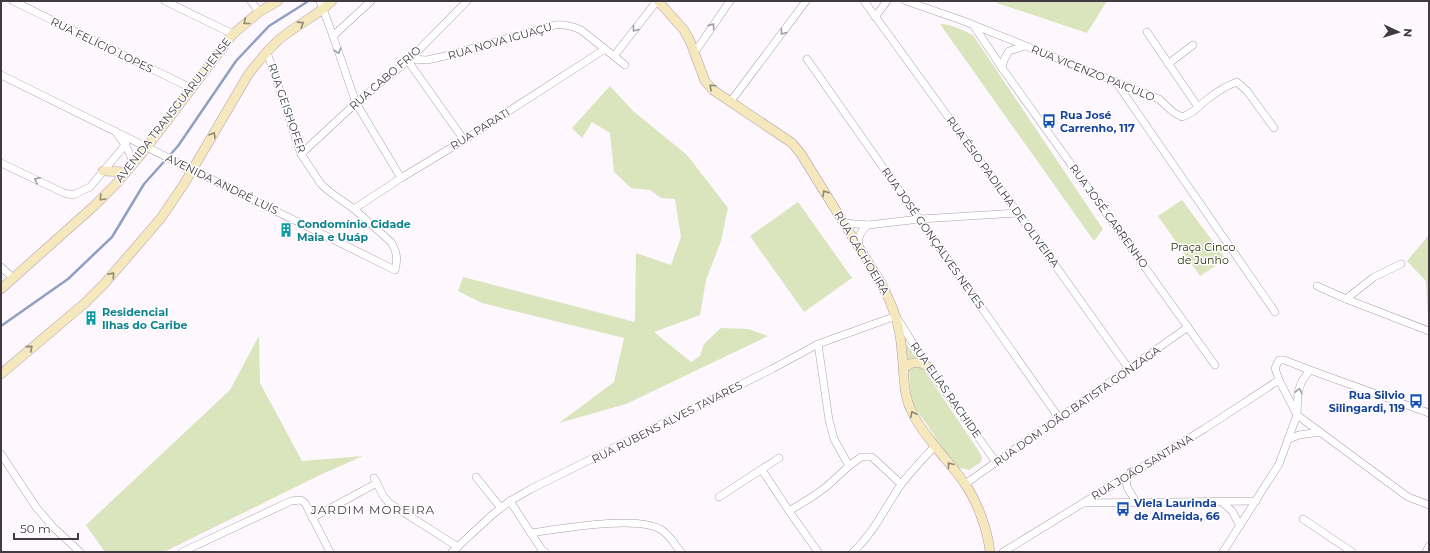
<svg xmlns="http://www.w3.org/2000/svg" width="1430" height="553" font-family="Montserrat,sans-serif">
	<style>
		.green { fill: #dae4bd }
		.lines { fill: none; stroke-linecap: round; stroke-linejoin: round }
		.stream { stroke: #8fa0c3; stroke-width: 2.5 }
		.minor-casing { stroke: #af9fae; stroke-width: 8 }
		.secondary-casing { stroke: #af9fae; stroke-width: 10 }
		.minor { stroke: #fff; stroke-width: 7 }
		.secondary { stroke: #f5e8bc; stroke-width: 9 }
		.oneway { stroke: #928878 }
		.oneway2 { stroke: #a09ca0 }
		.labels { text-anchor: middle; stroke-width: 3; stroke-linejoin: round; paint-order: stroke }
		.street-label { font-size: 11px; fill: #413a41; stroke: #fff }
		.transit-label { font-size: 11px; font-weight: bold; fill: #164399; stroke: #fff; text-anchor: start }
		.culture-label { font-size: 11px; font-weight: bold; fill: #0d838f; stroke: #fff; text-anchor: start }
		.park-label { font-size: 11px; fill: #2b3108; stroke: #fff }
		.neighbourhood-label { font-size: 12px; letter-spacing: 1px; fill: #413a41; stroke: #fff }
	</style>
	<rect width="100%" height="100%" fill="#fef7fd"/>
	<g class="green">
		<polygon points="998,1 1107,1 1087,33 997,3"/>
		<path d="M940,24c12,0 22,6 33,11l130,194 -9,12z"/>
		<polygon points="610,86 633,111 687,155 728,208 721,241 706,280 700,315 654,332 691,362 700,356 704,344 721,328 748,329 768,336 626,404 559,423 614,382 624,338 482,303 458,291 463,277 635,322 636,253 671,265 681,237 675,199 661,198 650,190 631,188 614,172 610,133 592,122 582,138 572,128"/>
		<polygon points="1182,200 1226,259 1200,276 1158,216"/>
		<polygon points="798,202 852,278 804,312 750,236"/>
		<polygon points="1429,235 1429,315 1428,315 1426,281 1407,261"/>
		<polygon points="259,336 260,383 302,461 363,456 320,475 164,552 105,552 86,525 230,390"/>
		<polygon points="906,343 980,453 982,458 981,462 969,470 956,467 912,403"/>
	</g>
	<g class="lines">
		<polyline class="stream" points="1,326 68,279 112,237 144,184 178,146 236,61 269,26 307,2"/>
		<defs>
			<g id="minor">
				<polyline points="13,1 191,88"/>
				<polyline points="165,1 233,34"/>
				<polyline points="251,1 259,12"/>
				<polyline points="320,1 333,36 356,103 401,178"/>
				<polyline points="864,1 1018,213 1129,369"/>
				<path d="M906,1l55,19 198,79 14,13 9,5c11,-4 15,-9 23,-16 10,-8 20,-15 32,-19l10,9 27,37"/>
				<polyline points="875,17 887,1"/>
				<polyline points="974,26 1002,68 1215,365"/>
				<polyline points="1147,32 1198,107"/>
				<polyline points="333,36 371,1"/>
				<polyline points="695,52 730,1"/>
				<polyline points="614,56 657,1"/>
				<path d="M410,59l17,1 18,-4 110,-31c10,-1 17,1 26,5l44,35"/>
				<polyline points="807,59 1059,418"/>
				<polyline points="408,61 464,140"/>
				<polyline points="1168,64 1193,45"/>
				<polyline points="1002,68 1004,60 1009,51 1025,46"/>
				<path d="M1,75l394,195c3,-11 2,-18 -4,-28l-37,-33 -24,-17 -9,-8 -20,-30 -34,-102"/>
				<polyline points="1116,82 1275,312"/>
				<polyline points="731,101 806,1"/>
				<path d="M115,131c9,13 14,17 18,33"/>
				<polyline points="301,154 356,103 410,59 467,1"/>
				<polyline points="1,163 64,193 73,195 90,187 126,144"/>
				<polyline points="354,209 401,178 464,140 605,49"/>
				<polyline points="844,223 868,225 920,219 1018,213"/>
				<path d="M859,247c-2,-9 1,-15 9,-22"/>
				<polyline points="1,267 13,278"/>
				<polyline points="1317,286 1346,299 1429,331"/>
				<polyline points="1346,299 1374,277 1401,264"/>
				<polyline points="818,344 829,420 834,439 849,466"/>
				<polyline points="1429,413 1310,370 1284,360 1279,360 1275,368 1279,380 1297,415 1408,497 1429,505"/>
				<polyline points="1289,439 1299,435 1320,432"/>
				<polyline points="1,454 36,507 53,527 80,552"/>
				<polyline points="762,470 789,511 818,552"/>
				<polyline points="476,477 501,508"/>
				<polyline points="1126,477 1127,487 1136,502"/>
				<polyline points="374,478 384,497 389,503 458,547"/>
				<polyline points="965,484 1188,327"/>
				<polyline points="719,497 779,458"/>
				<polyline points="510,501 542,550 545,552"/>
				<polyline points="1221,501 1232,511 1240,526"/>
				<polyline points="1085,503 1256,501"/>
				<polyline points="789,511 812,497 826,487 849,466 861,457 872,457 901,484"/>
				<polyline points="312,518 377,483"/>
				<polyline points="1303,519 1352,552"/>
				<path d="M531,533c28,-4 110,-19 132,-2 7,5 12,14 18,21"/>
				<polyline points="182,552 291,501 301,500 305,503 330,552"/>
				<polyline points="452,552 492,515 510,501 531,489 772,369 818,344 896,316 927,366 996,462"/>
				<path d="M853,552c20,-18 32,-44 47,-66 10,-14 23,-27 35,-40"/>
				<polyline points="1003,552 1204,429 1279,380"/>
				<polyline points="1223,552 1279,464 1297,415 1298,392 1302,381 1310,370"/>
				<polyline points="1426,552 1429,546"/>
			</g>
			<g id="secondary">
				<path d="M658,1l26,29 6,11 15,40 8,9 79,53 9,11 80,129c13,25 19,42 21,70 2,17 1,41 9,57 6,15 17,27 27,40 9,11 19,22 27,34 12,17 23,47 25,68"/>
				<polyline points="103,171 126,172"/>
				<polyline points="1,289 94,206 117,183 147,147 233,34 259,12 278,1"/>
				<path d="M903,369c8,-7 15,-9 24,-3"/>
				<path d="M1,374l84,-71 20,-20 56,-65 23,-34 64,-109c10,-13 21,-27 33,-37 17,-14 36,-22 51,-37"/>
			</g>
		</defs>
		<use href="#minor" class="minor-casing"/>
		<use href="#secondary" class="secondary-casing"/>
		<use href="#minor" class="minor"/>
		<use href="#secondary" class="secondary"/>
	</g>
	<defs><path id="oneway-chevron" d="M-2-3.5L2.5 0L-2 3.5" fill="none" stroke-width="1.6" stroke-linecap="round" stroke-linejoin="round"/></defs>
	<g class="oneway">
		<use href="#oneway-chevron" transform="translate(246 22) rotate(141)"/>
		<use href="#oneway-chevron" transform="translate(301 24) rotate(-33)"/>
		<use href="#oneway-chevron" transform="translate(712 87) rotate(-137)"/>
		<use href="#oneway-chevron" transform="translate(213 135) rotate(-60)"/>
		<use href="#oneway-chevron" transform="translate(825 193) rotate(-122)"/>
		<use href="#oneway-chevron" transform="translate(102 198) rotate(135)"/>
		<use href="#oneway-chevron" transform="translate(112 275) rotate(-48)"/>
		<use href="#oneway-chevron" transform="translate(30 348) rotate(-40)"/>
		<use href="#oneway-chevron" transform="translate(913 414) rotate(-117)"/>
		<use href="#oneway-chevron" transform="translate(950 465) rotate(-128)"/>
	</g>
	<g class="oneway2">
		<use href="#oneway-chevron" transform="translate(712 26) rotate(-55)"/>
		<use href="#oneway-chevron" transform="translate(635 29) rotate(128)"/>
		<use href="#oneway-chevron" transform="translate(783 32) rotate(127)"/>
		<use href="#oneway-chevron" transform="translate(338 51) rotate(71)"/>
		<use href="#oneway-chevron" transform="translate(37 180) rotate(-154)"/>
		<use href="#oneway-chevron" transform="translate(1299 391) rotate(-77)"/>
	</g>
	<defs>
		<symbol id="bus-bare" viewBox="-9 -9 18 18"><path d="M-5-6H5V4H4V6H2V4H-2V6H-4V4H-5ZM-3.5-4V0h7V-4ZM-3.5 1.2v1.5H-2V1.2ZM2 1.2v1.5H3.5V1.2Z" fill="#1a4fb4" stroke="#fff" stroke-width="2.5" paint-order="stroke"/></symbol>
		<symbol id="building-bare" viewBox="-9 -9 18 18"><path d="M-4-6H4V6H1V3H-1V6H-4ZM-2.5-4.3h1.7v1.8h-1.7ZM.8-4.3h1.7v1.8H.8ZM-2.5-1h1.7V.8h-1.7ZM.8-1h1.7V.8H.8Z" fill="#0f9aa8" stroke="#fff" stroke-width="2.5" paint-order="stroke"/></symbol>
	</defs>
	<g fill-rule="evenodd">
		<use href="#bus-bare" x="1039" y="111" width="20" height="20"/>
		<use href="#building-bare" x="276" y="220" width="20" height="20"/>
		<use href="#building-bare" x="81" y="308" width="20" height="20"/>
		<use href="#bus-bare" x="1406" y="391" width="20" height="20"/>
		<use href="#bus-bare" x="1113" y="499" width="20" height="20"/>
	</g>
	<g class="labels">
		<g class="street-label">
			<text transform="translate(500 41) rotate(-16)" y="4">RUA NOVA IGUAÇU</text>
			<text transform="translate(102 45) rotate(26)" y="4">RUA FELÍCIO LOPES</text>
			<text transform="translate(1093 73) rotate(22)" y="4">RUA VICENZO PAICULO</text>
			<text transform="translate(385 78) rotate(-41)" y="4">RUA CABO FRIO</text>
			<text transform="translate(287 108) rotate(71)" y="4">RUA GEISHOFER</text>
			<text transform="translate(173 110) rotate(-52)" y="4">AVENIDA TRANSGUARULHENSE</text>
			<text transform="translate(480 129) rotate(-32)" y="4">RUA PARATI</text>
			<text transform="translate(222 184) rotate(26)" y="4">AVENIDA ANDRÉ LUÍS</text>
			<text transform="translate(1003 192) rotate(54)" y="4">RUA ÉSIO PADILHA DE OLIVEIRA</text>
			<text transform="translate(1109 216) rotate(54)" y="4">RUA JOSÉ CARRENHO</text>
			<text transform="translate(933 238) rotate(55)" y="4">RUA JOSÉ GONÇALVES NEVES</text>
			<text transform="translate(862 253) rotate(59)" y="4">RUA CACHOEIRA</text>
			<text transform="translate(946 390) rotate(55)" y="4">RUA ELÍAS RACHIDE</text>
			<text transform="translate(1077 406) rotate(-35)" y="4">RUA DOM JOÃO BATISTA GONZAGA</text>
			<text transform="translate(667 422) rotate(-27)" y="4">RUA RUBENS ALVES TAVARES</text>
			<text transform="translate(1142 467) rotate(-31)" y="4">RUA JOÃO SANTANA</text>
		</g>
		<g class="transit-label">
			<text x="1060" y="119">Rua José<tspan x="1060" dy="13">Carrenho, 117</tspan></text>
			<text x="1405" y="399" text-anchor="end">Rua Silvio<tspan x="1405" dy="13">Silingardi, 119</tspan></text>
			<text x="1134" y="507">Viela Laurinda<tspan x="1134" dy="13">de Almeida, 66</tspan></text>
		</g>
		<g class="culture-label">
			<text x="297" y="228">Condomínio Cidade<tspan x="297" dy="13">Maia e Uuáp</tspan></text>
			<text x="102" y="316">Residencial<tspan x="102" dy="13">Ilhas do Caribe</tspan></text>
		</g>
		<g class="park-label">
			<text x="1203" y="251">Praça Cinco<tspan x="1203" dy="13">de Junho</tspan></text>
		</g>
		<g class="neighbourhood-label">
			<text x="373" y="514">JARDIM MOREIRA</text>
		</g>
	</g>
	<rect width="1430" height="553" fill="none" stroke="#413a41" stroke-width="4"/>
	<g transform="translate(1398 32) rotate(94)" stroke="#ffffff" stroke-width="3" paint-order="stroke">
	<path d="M0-3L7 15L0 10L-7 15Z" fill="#413a41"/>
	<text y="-6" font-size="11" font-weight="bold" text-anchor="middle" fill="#413a41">N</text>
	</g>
	<path d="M14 533v6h64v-6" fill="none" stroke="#413a41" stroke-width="2"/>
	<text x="20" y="533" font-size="12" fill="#413a41" stroke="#ffffff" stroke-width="3" paint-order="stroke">50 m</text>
</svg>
